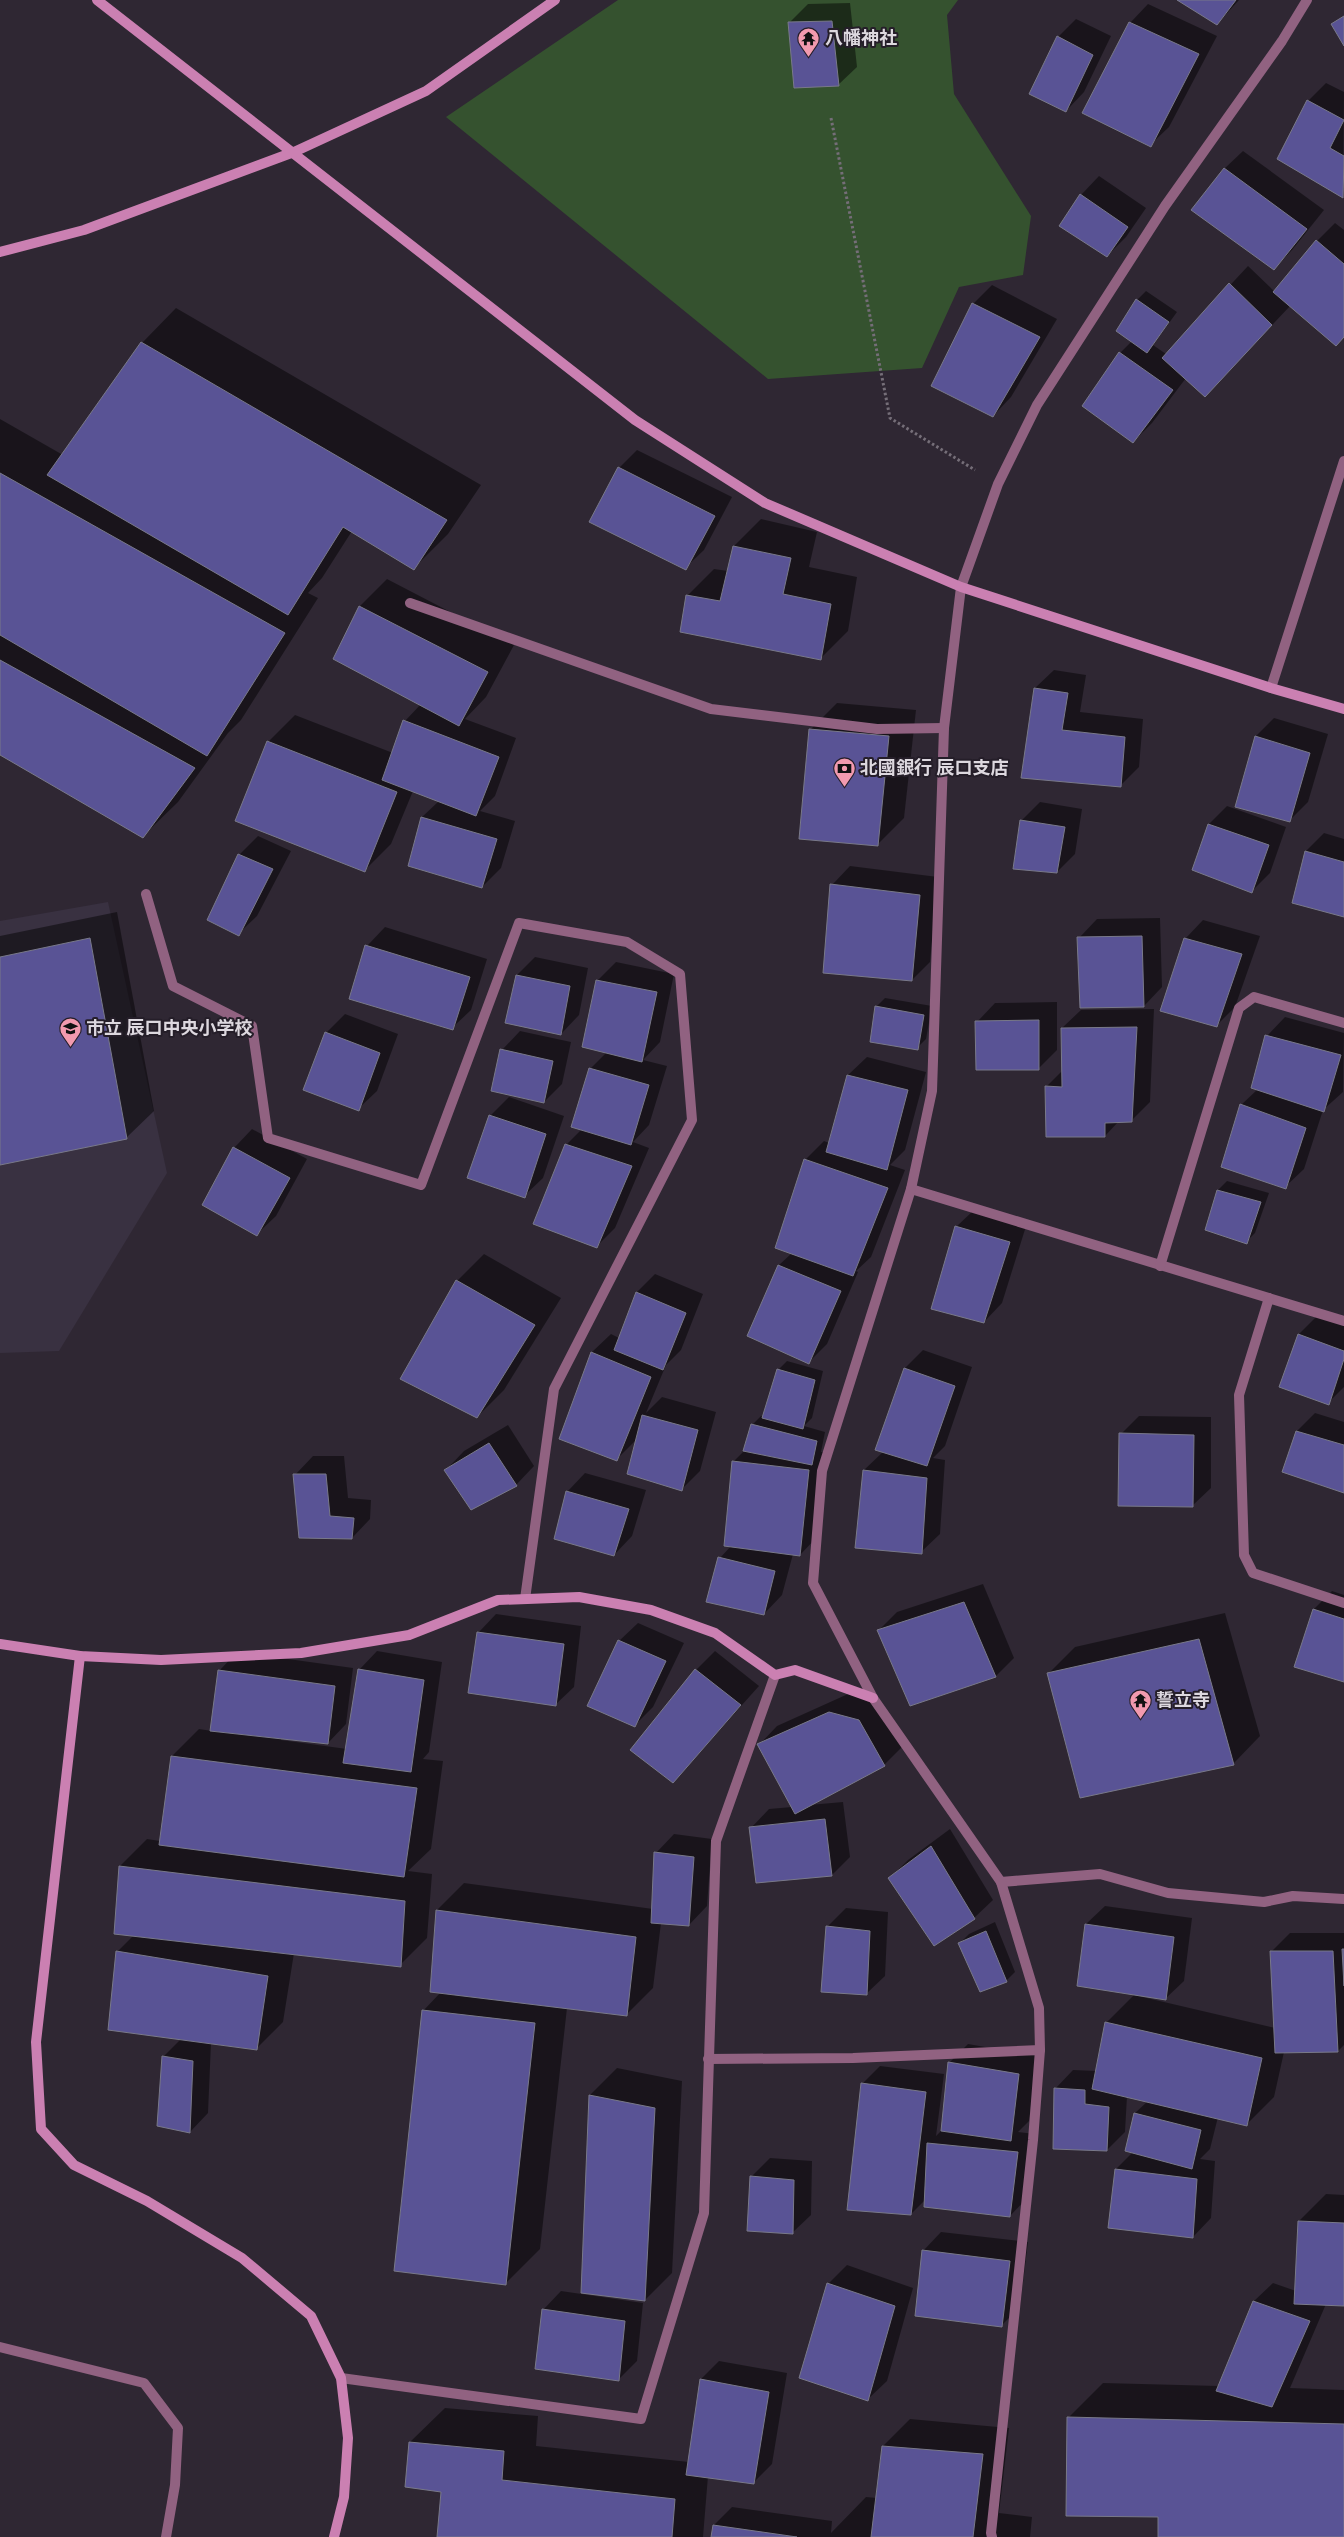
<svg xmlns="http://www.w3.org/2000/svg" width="1344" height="2537" font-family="Spectral,'Noto Sans JP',serif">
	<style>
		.education { fill: #393141 }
		.green { fill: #35522f }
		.shadow { fill: #0007 }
		.building { fill: #595395; stroke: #797989 }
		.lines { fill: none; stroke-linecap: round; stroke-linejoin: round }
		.path { stroke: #756e78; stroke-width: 3; stroke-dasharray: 2.5 2.5; stroke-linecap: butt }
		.street { stroke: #916281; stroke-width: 10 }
		.secondary { stroke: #cb80b2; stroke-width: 10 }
		.labels { text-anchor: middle; stroke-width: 4; stroke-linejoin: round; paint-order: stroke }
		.poi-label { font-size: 18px; font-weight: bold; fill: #ddd8df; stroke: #251e29; text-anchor: start }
	</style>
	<rect width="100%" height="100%" fill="#2f2733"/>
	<polygon class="education" points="108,902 167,1173 59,1351 0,1353 0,921"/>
	<polygon class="green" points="618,0 958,0 947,15 954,94 1031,216 1023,275 959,287 922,368 768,379 446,117"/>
	<g class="shadow">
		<polygon points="1179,0 1239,0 1217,24"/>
		<polygon points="850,3 857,67 838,85 790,22 808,4"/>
		<polygon points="1148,4 1217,36 1169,127 1150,145 1130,23"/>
		<polygon points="1076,19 1111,36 1084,92 1066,111 1058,37"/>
		<polygon points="1326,83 1344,92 1343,197 1308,101"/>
		<polygon points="1243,151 1324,210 1292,250 1274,269 1224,169"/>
		<polygon points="1099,176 1146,208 1126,237 1107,256 1061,225 1081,195"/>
		<polygon points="1335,223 1344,230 1344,336 1291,305 1223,377 1186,378 1152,423 1133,442 1120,353 1132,341 1137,300 1146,291 1177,312 1153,345 1166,354 1248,266 1275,292 1317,241"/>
		<polygon points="992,285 1057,319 1011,397 993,416 973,304"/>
		<polygon points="176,308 481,485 448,534 414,568 352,531 322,578 308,593 318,598 241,720 228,733 178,802 143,836 0,754 0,419 63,455 142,343"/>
		<polygon points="637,450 732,497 704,550 685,568 619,468"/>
		<polygon points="761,519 817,532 809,567 857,577 848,631 821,658 687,596 714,569 728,571 734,546"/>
		<polygon points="387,579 514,645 486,697 465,719 516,738 495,796 480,811 515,821 501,868 482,887 409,865 422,817 439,801 413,791 391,844 364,871 268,742 295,715 393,753 405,721 421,704 334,658 360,606"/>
		<polygon points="1054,670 1086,675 1080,712 1143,719 1139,767 1120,786 1022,777 1035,688"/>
		<polygon points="837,703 916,710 904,818 877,845 810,730"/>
		<polygon points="1274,718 1328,734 1308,802 1289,821 1256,736"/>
		<polygon points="1040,802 1082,809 1075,854 1057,872 1021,821"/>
		<polygon points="1227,806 1286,827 1270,873 1252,891 1209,824"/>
		<polygon points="1324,833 1344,839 1344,916 1306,851"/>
		<polygon points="258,836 291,851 257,916 238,934 209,919 239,855"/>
		<polygon points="850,866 938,877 930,962 912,980 832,885"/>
		<polygon points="117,912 154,1111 126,1138 0,1164 0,936"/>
		<polygon points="1160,918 1162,987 1144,1006 1079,938 1097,919"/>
		<polygon points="1203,920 1260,936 1235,1007 1216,1026 1185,939"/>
		<polygon points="385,927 487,959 471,1010 452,1028 367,946"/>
		<polygon points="535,957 588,968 579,1015 561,1034 517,975"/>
		<polygon points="616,962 674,974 660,1042 643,1060 667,1066 649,1125 633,1142 649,1148 615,1228 597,1246 566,1145 582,1129 590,1069 607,1052 597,981"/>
		<polygon points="885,998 932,1006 926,1039 917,1048 876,1007"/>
		<polygon points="1057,1002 1057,1050 1038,1069 977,1022 995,1003"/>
		<polygon points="1154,1009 1150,1102 1131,1121 1119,1121 1105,1136 1046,1087 1063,1070 1062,1028 1081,1010"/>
		<polygon points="345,1014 398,1034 377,1091 358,1109 305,1089 327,1032"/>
		<polygon points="1285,1017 1344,1033 1343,1092 1323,1110 1304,1169 1285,1187 1241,1105 1258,1089 1267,1036"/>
		<polygon points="520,1031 571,1042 562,1084 544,1102 502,1050"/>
		<polygon points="867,1057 926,1072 905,1150 890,1165 905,1170 871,1257 856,1271 858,1272 827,1344 809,1362 748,1336 779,1265 792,1253 805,1160 824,1141 829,1143 848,1075"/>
		<polygon points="509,1097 564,1116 543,1178 524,1196 469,1177 491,1115"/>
		<polygon points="252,1129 307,1159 276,1216 257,1234 234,1148"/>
		<polygon points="1227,1181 1269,1193 1255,1233 1246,1242 1206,1229 1218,1190"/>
		<polygon points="975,1209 1027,1223 1002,1303 984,1322 956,1227"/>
		<polygon points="484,1254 561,1298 504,1390 477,1417 457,1281"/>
		<polygon points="655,1274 703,1294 681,1350 666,1365 646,1413 662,1397 716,1412 700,1471 682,1489 637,1439 616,1460 560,1438 592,1352 611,1334 619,1338 637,1292"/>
		<polygon points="1317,1316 1344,1326 1344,1387 1328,1403 1281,1386 1299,1334"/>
		<polygon points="923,1350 972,1367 945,1446 933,1458 945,1460 940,1534 921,1552 864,1470 884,1451 905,1368"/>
		<polygon points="787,1361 823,1371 812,1418 804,1426 825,1432 821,1452 827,1452 818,1536 800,1555 793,1554 782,1595 764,1614 720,1558 731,1546 733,1462 745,1450 752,1425 761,1416 763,1417 778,1370"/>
		<polygon points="1315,1413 1344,1422 1344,1491 1297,1431"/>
		<polygon points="1139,1416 1211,1417 1211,1488 1192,1506 1121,1434"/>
		<polygon points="508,1425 534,1466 516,1485 446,1470 464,1451"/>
		<polygon points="313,1456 344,1456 348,1498 371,1500 370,1519 352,1538 301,1537 295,1475"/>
		<polygon points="585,1473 646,1490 632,1536 614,1555 567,1492"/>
		<polygon points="983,1584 1014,1658 996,1676 911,1705 878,1631 897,1612"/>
		<polygon points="1332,1591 1344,1595 1344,1681 1314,1609"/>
		<polygon points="1225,1613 1260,1736 1233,1764 1048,1674 1075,1647"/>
		<polygon points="496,1614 581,1626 574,1687 555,1705 478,1633"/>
		<polygon points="638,1623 684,1643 653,1707 634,1726 619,1641"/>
		<polygon points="377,1651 442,1662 429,1752 423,1759 443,1761 431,1849 408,1871 432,1874 427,1938 400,1965 294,1953 283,2022 256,2049 211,2043 208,2113 190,2132 163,2057 181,2039 117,1952 134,1935 120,1866 147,1839 160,1841 172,1756 199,1729 212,1731 219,1671 237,1652 353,1668 346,1724 328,1743 281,1737 281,1740 347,1749 359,1670"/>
		<polygon points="715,1651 759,1686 673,1782 632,1750 696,1670"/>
		<polygon points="848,1694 878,1702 902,1747 884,1765 809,1805 843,1802 850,1857 832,1875 758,1882 751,1828 769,1809 792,1807 759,1745 777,1726"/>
		<polygon points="950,1829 993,1900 974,1918 935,1944 890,1878 908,1860"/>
		<polygon points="674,1834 712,1839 707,1906 689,1925 661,1923 653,1988 626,2015 567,2008 540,2249 506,2283 423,2011 441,1992 432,1991 437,1910 464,1883 653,1909 656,1853"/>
		<polygon points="1105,1906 1192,1918 1184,1981 1165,1999 1086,1924"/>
		<polygon points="846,1908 888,1912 885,1976 866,1994 827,1927"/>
		<polygon points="995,1922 1015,1972 1006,1981 960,1943 969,1934"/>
		<polygon points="1290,1933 1344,1933 1344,2045 1338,2051 1284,2052 1274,2097 1247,2124 1218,2117 1210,2149 1200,2159 1215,2161 1211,2218 1193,2237 1116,2169 1133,2152 1135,2113 1148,2101 1127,2096 1125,2132 1107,2150 1055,2089 1073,2070 1097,2071 1106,2023 1134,1995 1275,2028 1272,1951"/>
		<polygon points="968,2044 1037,2056 1029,2121 1018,2132 1035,2134 1028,2197 1010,2216 926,2199 911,2214 862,2084 880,2066 944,2074 936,2136 942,2130 949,2063"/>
		<polygon points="617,2068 682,2081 672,2273 645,2300 590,2095"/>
		<polygon points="770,2158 812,2161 811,2215 792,2233 751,2177"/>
		<polygon points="1326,2194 1344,2195 1344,2304 1326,2304 1290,2388 1344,2390 1344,2537 1159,2537 1159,2515 1068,2418 1103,2383 1219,2386 1254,2301 1273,2283 1296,2291 1299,2221"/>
		<polygon points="941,2232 1028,2242 1020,2307 1002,2325 923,2251"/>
		<polygon points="847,2265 913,2288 887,2381 868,2399 800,2377 829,2283"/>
		<polygon points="561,2291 643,2303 637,2361 618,2380 543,2310"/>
		<polygon points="719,2361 787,2373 772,2464 753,2483 708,2476 703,2537 438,2537 442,2491 410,2442 445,2408 538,2416 536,2446 689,2462 701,2379"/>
		<polygon points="910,2419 1009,2428 999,2513 1032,2517 1030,2537 712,2537 714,2525 732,2507 832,2521 831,2533 866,2497 877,2498 883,2446"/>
	</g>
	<g class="building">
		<polygon points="1177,0 1236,0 1217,25"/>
		<polygon points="1344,16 1344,46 1331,24"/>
		<polygon points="832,21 839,86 794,88 788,22"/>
		<polygon points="1129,22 1199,54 1151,147 1082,113"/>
		<polygon points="1057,36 1093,55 1066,112 1029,94"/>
		<polygon points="1307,100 1344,120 1330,148 1344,156 1343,198 1277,159"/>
		<polygon points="1224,168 1307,229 1274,270 1191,210"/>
		<polygon points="1080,194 1128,227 1107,257 1059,226"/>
		<polygon points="1316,240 1344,264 1344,337 1336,346 1273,292"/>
		<polygon points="1229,283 1272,325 1205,397 1162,358"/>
		<polygon points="1136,299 1169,322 1147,353 1116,331"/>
		<polygon points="972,303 1040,337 993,417 931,386"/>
		<polygon points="141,342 447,520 414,570 343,527 288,615 47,475"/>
		<polygon points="1119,352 1173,390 1133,443 1082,406"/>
		<polygon points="618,467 715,516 686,570 589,522"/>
		<polygon points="0,473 285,633 207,756 0,635"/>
		<polygon points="733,546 791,558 783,594 831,604 821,660 680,632 686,595 720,601"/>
		<polygon points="359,606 488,672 459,726 333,659"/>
		<polygon points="0,660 195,768 143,838 0,755"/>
		<polygon points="1034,688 1068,693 1062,730 1125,737 1121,787 1021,778"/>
		<polygon points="403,720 499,757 476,816 382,780"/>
		<polygon points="809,729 889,736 878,846 799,839"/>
		<polygon points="1255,736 1310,753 1290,822 1235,807"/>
		<polygon points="267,741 397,792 365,872 235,821"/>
		<polygon points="421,817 497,839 482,888 408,866"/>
		<polygon points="1020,820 1065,827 1057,873 1013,869"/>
		<polygon points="1208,824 1269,845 1252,893 1192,870"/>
		<polygon points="1305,851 1344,862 1344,917 1292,903"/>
		<polygon points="238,854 273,869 239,936 207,920"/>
		<polygon points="830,884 920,895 912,981 823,973"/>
		<polygon points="1142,936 1144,1007 1080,1008 1077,937"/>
		<polygon points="90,938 127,1139 0,1165 0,957"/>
		<polygon points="1184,938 1242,954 1217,1027 1160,1011"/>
		<polygon points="365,945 470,977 453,1030 349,999"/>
		<polygon points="516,975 570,986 561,1035 505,1023"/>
		<polygon points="596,980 657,992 642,1062 582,1047"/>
		<polygon points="875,1006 924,1015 918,1050 870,1042"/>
		<polygon points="1039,1020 1039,1070 976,1070 975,1021"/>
		<polygon points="1137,1027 1132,1122 1105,1123 1105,1137 1046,1137 1045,1086 1062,1087 1061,1028"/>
		<polygon points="325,1032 380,1053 359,1111 303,1090"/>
		<polygon points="1265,1035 1341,1055 1324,1112 1251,1088"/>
		<polygon points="500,1049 553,1061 544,1103 491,1091"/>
		<polygon points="589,1068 649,1085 631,1145 571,1127"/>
		<polygon points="847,1075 908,1090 887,1170 826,1152"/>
		<polygon points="1240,1104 1306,1128 1286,1189 1221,1167"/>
		<polygon points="489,1115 546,1134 525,1198 467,1178"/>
		<polygon points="565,1144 632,1166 597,1248 533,1224"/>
		<polygon points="233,1147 290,1178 257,1236 202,1205"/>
		<polygon points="804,1159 888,1188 853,1276 775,1248"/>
		<polygon points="1217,1190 1261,1202 1247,1244 1205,1230"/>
		<polygon points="955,1226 1010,1242 984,1323 931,1309"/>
		<polygon points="778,1265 841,1291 809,1364 747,1336"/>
		<polygon points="456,1280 535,1325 477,1418 400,1379"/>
		<polygon points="636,1292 686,1313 663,1370 614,1350"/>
		<polygon points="1298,1334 1344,1351 1344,1359 1329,1405 1279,1387"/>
		<polygon points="591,1352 651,1377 617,1461 559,1439"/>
		<polygon points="904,1368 955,1386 927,1466 875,1450"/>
		<polygon points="777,1369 815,1380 803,1429 762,1418"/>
		<polygon points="642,1415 698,1430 682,1491 627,1474"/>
		<polygon points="751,1424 817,1441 812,1465 743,1451"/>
		<polygon points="1296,1431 1344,1445 1344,1493 1282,1472"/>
		<polygon points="1119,1433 1194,1435 1193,1507 1118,1506"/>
		<polygon points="489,1443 517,1486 471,1510 444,1470"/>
		<polygon points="732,1461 809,1470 800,1556 724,1546"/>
		<polygon points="863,1470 927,1478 922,1554 855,1548"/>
		<polygon points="293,1474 326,1474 330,1516 354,1518 352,1539 299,1538"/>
		<polygon points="566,1491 629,1509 614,1556 554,1539"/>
		<polygon points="718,1557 775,1571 764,1615 706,1602"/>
		<polygon points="964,1602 996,1677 910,1706 877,1630"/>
		<polygon points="1313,1609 1344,1619 1344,1682 1294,1667"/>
		<polygon points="477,1632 564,1644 556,1706 468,1693"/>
		<polygon points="1199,1639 1234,1765 1080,1798 1047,1673"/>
		<polygon points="618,1640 666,1661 635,1727 587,1706"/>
		<polygon points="358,1669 424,1680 411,1772 343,1763"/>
		<polygon points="695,1669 741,1705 673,1783 630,1750"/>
		<polygon points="218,1670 335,1686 328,1744 210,1731"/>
		<polygon points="829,1712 859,1720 885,1766 795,1814 757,1744"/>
		<polygon points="171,1756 417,1788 404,1877 159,1845"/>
		<polygon points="825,1819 832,1876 756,1883 749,1827"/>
		<polygon points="931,1846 975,1919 934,1946 888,1878"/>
		<polygon points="654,1852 694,1857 689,1926 651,1923"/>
		<polygon points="119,1866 405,1901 401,1967 114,1934"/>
		<polygon points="436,1910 636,1937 627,2016 430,1992"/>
		<polygon points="1085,1924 1174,1937 1166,2000 1077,1986"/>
		<polygon points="826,1926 870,1931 867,1995 821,1992"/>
		<polygon points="986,1931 1007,1982 980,1992 958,1943"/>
		<polygon points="1342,1949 1344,1949 1344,1986"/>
		<polygon points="116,1951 268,1976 257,2050 108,2030"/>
		<polygon points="1270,1951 1333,1951 1338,2052 1275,2053"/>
		<polygon points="422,2010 535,2023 506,2285 394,2271"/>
		<polygon points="1105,2022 1262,2058 1247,2126 1092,2089"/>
		<polygon points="162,2056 193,2061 190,2133 157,2126"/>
		<polygon points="948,2062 1019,2074 1011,2141 941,2131"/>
		<polygon points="861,2083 926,2092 911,2215 847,2210"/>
		<polygon points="1054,2088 1085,2090 1085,2104 1109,2107 1107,2151 1053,2149"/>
		<polygon points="589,2095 655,2108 645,2301 581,2293"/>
		<polygon points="1134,2113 1201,2130 1192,2169 1125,2151"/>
		<polygon points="927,2143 1018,2152 1010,2217 924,2207"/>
		<polygon points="1115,2169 1197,2179 1193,2238 1108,2228"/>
		<polygon points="750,2176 794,2180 793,2234 747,2231"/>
		<polygon points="1298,2221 1344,2223 1344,2306 1294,2304"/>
		<polygon points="922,2250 1010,2261 1002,2327 915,2316"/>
		<polygon points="827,2283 895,2306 868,2401 799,2378"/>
		<polygon points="1253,2301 1310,2321 1272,2407 1216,2391"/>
		<polygon points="542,2309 625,2321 619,2381 535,2369"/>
		<polygon points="700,2379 769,2392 754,2484 686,2475"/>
		<polygon points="1067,2417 1344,2424 1344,2537 1158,2537 1158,2517 1066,2516"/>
		<polygon points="409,2442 504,2451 502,2480 675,2499 672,2537 437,2537 441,2492 405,2487"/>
		<polygon points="882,2446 983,2454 973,2537 871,2537"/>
		<polygon points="713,2525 797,2537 711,2537"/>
	</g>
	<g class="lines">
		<polyline class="path" points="831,118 890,418 975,470"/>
		<g class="street">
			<polyline points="410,603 711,709 877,729 944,728"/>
			<polyline points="1271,688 1344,461"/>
			<polyline points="146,894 173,986 252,1026 268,1138 421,1185 519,923 627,942 680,974 692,1120 554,1389 525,1599"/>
			<polyline points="911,1189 1344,1321"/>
			<polyline points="1160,1266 1239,1008 1254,997 1344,1023"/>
			<polyline points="1269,1298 1239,1395 1244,1555 1253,1573 1344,1603"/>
			<polyline points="1001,1882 1100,1874 1168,1893 1264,1902 1293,1896 1344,1899"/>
			<polyline points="708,2059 853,2058 1040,2050"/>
			<polyline points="0,2347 144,2383 178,2428 175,2485 166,2537"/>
			<polyline points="341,2378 641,2419 704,2213 716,1841 775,1675"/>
			<polyline points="992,2537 991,2533 1033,2140 1040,2050 1039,2008 1001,1882 873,1698 813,1583 822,1471 911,1189 932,1091 944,728 961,587 998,484 1037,405 1165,206 1282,41 1307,0"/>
		</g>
		<g class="secondary">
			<polyline points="97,0 635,420 765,503 961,587 1271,688 1344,709"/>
			<polyline points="0,252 84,230 294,152 426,91 555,0"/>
			<polyline points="0,1644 80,1656 161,1660 301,1653 409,1635 498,1600 579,1597 651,1610 715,1633 775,1675 795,1670 873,1698"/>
			<polyline points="80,1656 36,2042 41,2129 74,2165 147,2201 242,2258 311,2316 341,2378 348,2438 344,2497 334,2537"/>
		</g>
	</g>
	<defs>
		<symbol id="temple-pin" viewBox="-11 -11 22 30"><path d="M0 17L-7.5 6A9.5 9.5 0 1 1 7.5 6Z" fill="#f29aaf" stroke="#251e29"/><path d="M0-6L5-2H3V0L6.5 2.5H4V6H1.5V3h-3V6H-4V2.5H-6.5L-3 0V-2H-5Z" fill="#111"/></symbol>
		<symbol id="bank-pin" viewBox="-11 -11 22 30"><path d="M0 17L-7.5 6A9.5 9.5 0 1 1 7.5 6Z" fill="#f29aaf" stroke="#251e29"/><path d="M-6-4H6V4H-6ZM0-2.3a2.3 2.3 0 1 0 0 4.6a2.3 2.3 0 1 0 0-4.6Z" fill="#111"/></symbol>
		<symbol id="school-pin" viewBox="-11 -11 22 30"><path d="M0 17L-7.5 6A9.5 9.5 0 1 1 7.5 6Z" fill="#f29aaf" stroke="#251e29"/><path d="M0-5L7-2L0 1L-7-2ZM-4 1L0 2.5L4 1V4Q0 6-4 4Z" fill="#111"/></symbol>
	</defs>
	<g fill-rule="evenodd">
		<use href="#temple-pin" x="796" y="26" width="25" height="34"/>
		<use href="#bank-pin" x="832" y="756" width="25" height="34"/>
		<use href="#school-pin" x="58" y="1016" width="25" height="34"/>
		<use href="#temple-pin" x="1128" y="1688" width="25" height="34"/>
	</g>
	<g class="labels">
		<g class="poi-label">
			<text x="825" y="44">八幡神社</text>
			<text x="860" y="774">北國銀行 辰口支店</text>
			<text x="86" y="1034">市立 辰口中央小学校</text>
			<text x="1156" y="1706">誓立寺</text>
		</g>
	</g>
</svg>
